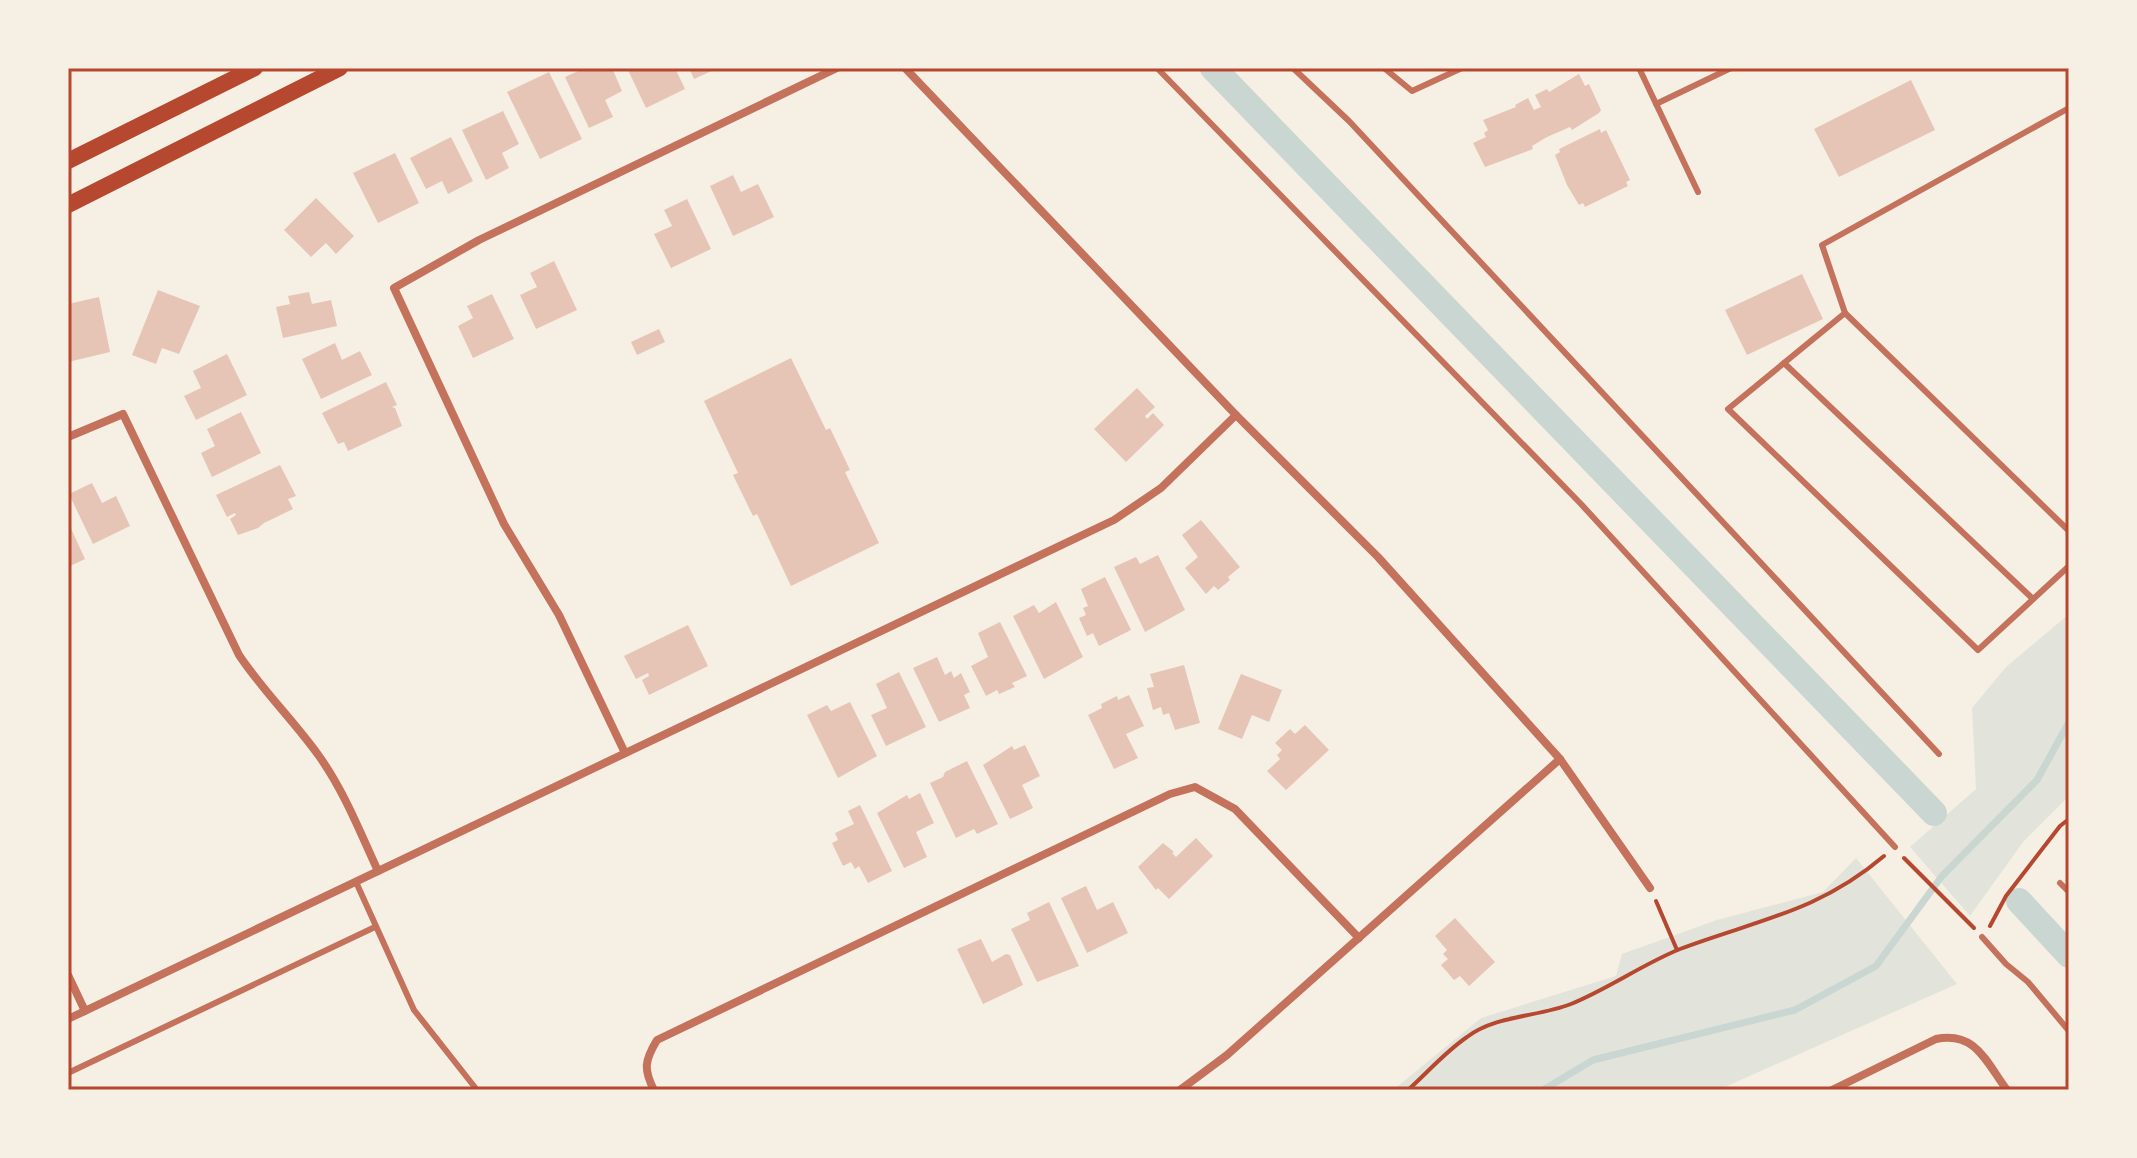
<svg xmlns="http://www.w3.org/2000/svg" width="2137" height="1158" font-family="'Work Sans',sans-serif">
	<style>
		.green { fill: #e2e4dc }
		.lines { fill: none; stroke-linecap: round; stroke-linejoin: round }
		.stream { stroke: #c9d6d2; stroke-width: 7 }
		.canal { stroke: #c9d6d2; stroke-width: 26 }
		.building { fill: #e6c5b7 }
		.path { stroke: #b5482f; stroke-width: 4 }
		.service { stroke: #c5725c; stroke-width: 6 }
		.minor { stroke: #c5725c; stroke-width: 8 }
		.secondary { stroke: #b5482f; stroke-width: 16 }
		.neatline { fill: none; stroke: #b5482f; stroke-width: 3 }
	</style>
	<rect width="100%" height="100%" fill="#f6efe4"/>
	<g class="green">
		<polygon points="2069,614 2069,796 2023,842 1970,916 1910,847 1976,789 1972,708 2006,667"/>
		<polygon points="1856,858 1957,984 1718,1090 1393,1090 1481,1018 1616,976 1622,954 1717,920 1823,892"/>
	</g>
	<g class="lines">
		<polyline class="stream" points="1543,1090 1593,1060 1795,1010 1876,966 1942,876 2037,780 2069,722"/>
		<g class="canal">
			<polyline points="1213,68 1934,813"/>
			<polyline points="2019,901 2069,955"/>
		</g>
	</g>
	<g class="building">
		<polygon points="585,68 612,68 622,91 605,100 613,117 589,128 565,77"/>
		<polygon points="627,68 675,68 685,89 646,108"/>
		<polygon points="689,68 718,68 694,79"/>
		<polygon points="549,72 582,139 540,159 507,92"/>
		<polygon points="1579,74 1585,86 1589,84 1601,110 1599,113 1572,130 1570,127 1547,137 1532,146 1533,149 1485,167 1473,143 1486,137 1484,133 1488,130 1483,120 1516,107 1515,105 1528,98 1534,110 1541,107 1535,95 1547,89 1549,92"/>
		<polygon points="1911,80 1935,130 1839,177 1814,129"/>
		<polygon points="503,111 519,144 502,153 509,168 486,180 462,130"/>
		<polygon points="1600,129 1601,133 1606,130 1630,180 1626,182 1628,186 1585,207 1583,203 1579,205 1567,185 1555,155 1560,152 1559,149"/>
		<polygon points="451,137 473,181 448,194 442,181 426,189 410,158"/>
		<polygon points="395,153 419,203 378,223 353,173"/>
		<polygon points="733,175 741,192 758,184 774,217 733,236 710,186"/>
		<polygon points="316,198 354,236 336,254 326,243 311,257 284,230"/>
		<polygon points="687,199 711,249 671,268 654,234 672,226 664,210"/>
		<polygon points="554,261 577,310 536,329 520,295 537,287 530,273"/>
		<polygon points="1802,274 1823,319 1747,355 1725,310"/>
		<polygon points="158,290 200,306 179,354 162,348 156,364 132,355"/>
		<polygon points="309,292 312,304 331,300 337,326 283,338 276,307 290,304 288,296"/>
		<polygon points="492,294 514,339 473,358 458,326 473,318 467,306"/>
		<polygon points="99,297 110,352 68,362 68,304"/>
		<polygon points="659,329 665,342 637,355 631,342"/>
		<polygon points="335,343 342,360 360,351 372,375 321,399 302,359"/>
		<polygon points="227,354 247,395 196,420 184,396 201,388 193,371"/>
		<polygon points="791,358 826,430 830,428 850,470 845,472 879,543 791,586 757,514 753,516 733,475 738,473 704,401"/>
		<polygon points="386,382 397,405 392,407 395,408 402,426 348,451 344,442 338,444 322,413"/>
		<polygon points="1137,388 1155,407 1145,416 1147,419 1153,413 1164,425 1126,462 1094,429"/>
		<polygon points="241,412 261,453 212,477 201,453 215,446 207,429"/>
		<polygon points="280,465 296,496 288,499 293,509 264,523 258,528 238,535 230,519 236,515 235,513 227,517 216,495"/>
		<polygon points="92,483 102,503 116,496 130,526 93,544 69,494"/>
		<polygon points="1201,520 1240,567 1228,577 1230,580 1218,590 1214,586 1206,594 1185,568 1198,557 1182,535"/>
		<polygon points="68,522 85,559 68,567"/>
		<polygon points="1158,555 1185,610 1145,632 1114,567 1136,557 1140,564"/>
		<polygon points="1105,577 1131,630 1099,646 1093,633 1087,636 1079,618 1086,615 1083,608 1088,606 1081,589"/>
		<polygon points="1056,602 1083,657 1044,679 1013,616 1034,605 1039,613"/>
		<polygon points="1000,622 1027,676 1012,683 1015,687 999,694 997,690 986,696 971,666 988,657 978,633"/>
		<polygon points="688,625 708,666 649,695 642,680 649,676 648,673 636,679 624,656"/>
		<polygon points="937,657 945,675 951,671 954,678 961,673 970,692 964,695 970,708 939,722 913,668"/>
		<polygon points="1184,665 1200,723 1175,730 1169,713 1163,715 1161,707 1153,710 1147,688 1154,687 1150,674"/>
		<polygon points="899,672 926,727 886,746 871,715 887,708 876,684"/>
		<polygon points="1241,674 1282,690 1269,722 1252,715 1242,739 1218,729"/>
		<polygon points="1129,695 1144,726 1126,734 1138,758 1114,769 1088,715 1102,708 1101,704 1117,696 1118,700"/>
		<polygon points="850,702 877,756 838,778 807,715 827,705 831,711"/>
		<polygon points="1305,725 1329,750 1286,790 1267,771 1280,759 1277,755 1282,750 1275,743 1290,729 1295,734"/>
		<polygon points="1025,745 1040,776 1022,785 1033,808 1010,819 983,765 1012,746 1014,750"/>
		<polygon points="967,761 998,824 977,834 974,829 956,838 930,783 943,777 945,772"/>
		<polygon points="920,793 934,823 916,832 927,857 904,868 877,813 907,795 909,799"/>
		<polygon points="860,805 892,871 868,883 859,866 855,869 851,862 843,866 832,843 838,840 835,833 854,824 848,811"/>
		<polygon points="1196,838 1213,856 1169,899 1158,888 1156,890 1138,867 1163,843 1174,852 1172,853 1176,857"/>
		<polygon points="1086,886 1097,910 1113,902 1128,933 1087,953 1061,898"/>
		<polygon points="1049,902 1079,966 1037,982 1011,929 1030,920 1027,913"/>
		<polygon points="1455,918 1495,962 1469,986 1460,976 1454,980 1441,965 1448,959 1443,954 1447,950 1435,936"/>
		<polygon points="981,939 992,962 1006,954 1010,955 1023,985 983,1004 957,949"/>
	</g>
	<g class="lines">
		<g class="path">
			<polyline points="1904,858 1974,928"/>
			<polyline points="1656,901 1677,950"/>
			<polyline points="1990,926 2006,896 2060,826 2069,819"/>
			<path d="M1408,1090c19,-17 37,-38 59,-53 29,-22 71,-20 104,-33 37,-15 72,-40 109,-55 77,-29 138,-37 204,-93"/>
		</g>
		<g class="service">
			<polyline points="1157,68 1581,504 1895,847"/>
			<polyline points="1293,68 1349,121 1939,754"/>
			<polyline points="1384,68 1412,91 1462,68"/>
			<polyline points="1639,68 1698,192"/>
			<polyline points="1656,104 1731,68"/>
			<polyline points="1845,313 1822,245 2069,108"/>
			<polyline points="1784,363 2033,599"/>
			<polyline points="2069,531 1845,313 1728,409 1978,650 2069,566"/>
			<polyline points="356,882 414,1010 477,1090"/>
			<polyline points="2060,883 2069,892"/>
			<polyline points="1982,937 2006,964 2028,982 2069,1031"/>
			<polyline points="68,1073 375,927"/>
		</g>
		<g class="minor">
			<polyline points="905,68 1236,415 1378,557 1560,759 1650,888"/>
			<path d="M68,437l55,-23 116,241c24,36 55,66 80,101 25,35 41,76 59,115"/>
			<polyline points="625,753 559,615 504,524 394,288 479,240 837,68"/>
			<polyline points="68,975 85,1011"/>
			<polyline points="68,1019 1114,520 1161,488 1236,415"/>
			<path d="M654,1090c-11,-21 -9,-30 3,-50l513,-246 25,-7 40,22 124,129"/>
			<polyline points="1180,1090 1227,1055 1560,759"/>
			<path d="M1832,1090l104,-51c40,-8 50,23 71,51"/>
		</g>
		<g class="secondary">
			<polyline points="68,161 255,68"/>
			<polyline points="68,205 340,68"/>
		</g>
	</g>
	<rect width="2137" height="1158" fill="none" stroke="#f6efe4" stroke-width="140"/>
	<rect x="70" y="70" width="1997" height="1018" class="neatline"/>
</svg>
